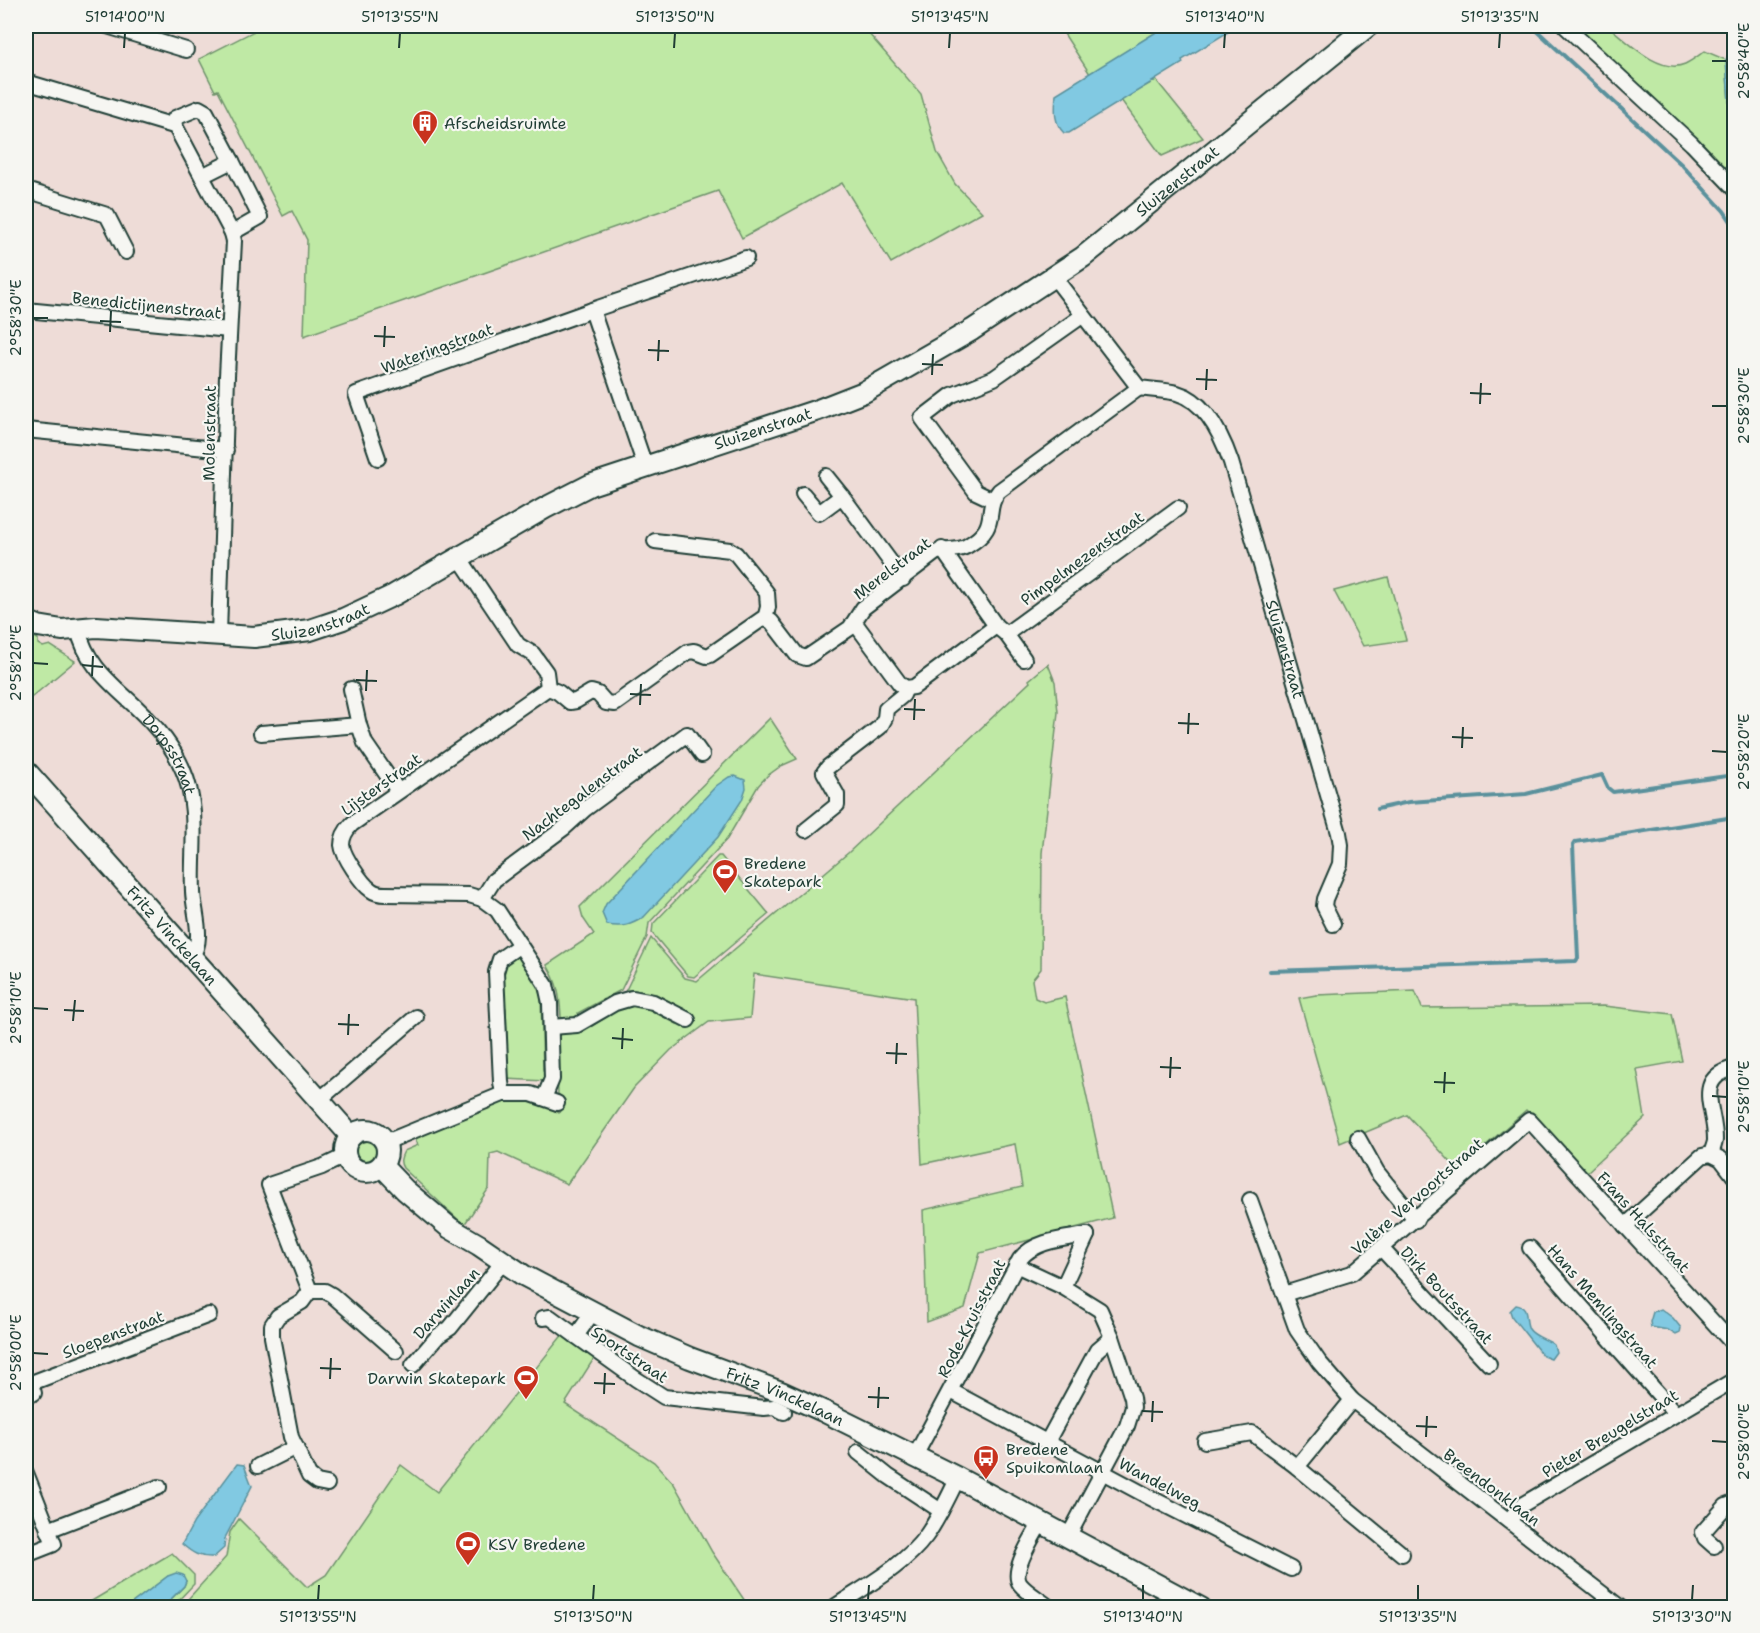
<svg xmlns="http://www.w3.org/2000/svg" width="1760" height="1633" font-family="'Shantell Sans',sans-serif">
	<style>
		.green { fill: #bfe9a5; stroke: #6f936c; stroke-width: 1.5 }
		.water { fill: #81c9e2; stroke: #5a919c; stroke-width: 1.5 }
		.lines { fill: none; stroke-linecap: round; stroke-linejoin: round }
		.stream { stroke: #5a919c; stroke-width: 4 }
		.street-casing { stroke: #1f3d34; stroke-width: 18 }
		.secondary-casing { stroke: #1f3d34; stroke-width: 24 }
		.street { stroke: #f6f6f2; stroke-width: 14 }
		.secondary { stroke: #f6f6f2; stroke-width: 20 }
		.ticks { fill: none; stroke: #1f3d34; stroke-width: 2 }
		.labels { text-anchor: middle; stroke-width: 4.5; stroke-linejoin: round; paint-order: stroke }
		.poi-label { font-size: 16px; fill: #1f3d34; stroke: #f6f6f2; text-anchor: start }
		.street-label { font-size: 16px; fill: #1f3d34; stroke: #f6f6f2 }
		.neatline { fill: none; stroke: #1f3d34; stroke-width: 2 }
		.ticks-label { font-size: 15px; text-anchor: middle; fill: #1f3d34 }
	</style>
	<rect width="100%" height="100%" fill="#eedcd7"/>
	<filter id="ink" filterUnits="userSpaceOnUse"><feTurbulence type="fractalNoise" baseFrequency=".0167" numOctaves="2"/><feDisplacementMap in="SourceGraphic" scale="12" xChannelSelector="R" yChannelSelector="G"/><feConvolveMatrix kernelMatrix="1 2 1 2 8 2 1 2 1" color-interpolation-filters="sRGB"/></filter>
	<g filter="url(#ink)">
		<g class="green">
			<polygon points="264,26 862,26 921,94 937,152 955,184 982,212 891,263 842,183 742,238 718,191 304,336 307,240 292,211 283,216 218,90 215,91 199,59"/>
			<polygon points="1059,26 1166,26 1090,74"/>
			<path d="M1578,26h30c19,15 51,49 77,38 7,-3 14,-9 20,-13l21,9 3,42 5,6v67l-154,-144z"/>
			<polygon points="1156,80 1203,138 1162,156 1121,100"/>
			<polygon points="1388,577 1406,640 1363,646 1334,591"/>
			<polygon points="26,633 38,639 38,644 43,647 50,645 75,661 26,702"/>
			<path d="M1048,664l7,18 3,30 -16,141 -1,116 -9,11 3,18 9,4 21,-5 48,221 -133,35 -15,55 -38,14 -4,-112 99,-23 -7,-43 -93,20 -8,-166 -160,-24 -4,44 -41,4 -38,28 -37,38 -67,96 -69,-32 -8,2 -1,34 -25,37 -61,-57c-4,-6 -2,-11 1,-17l14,-6 -3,-7c30,-13 82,-45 114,-38 11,2 21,8 30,13l5,-11 -6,-8 -2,-56 9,-8 27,-4 22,-14v-3l11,-5 27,3 -2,3 27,14 8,-14 -29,-16 -16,-3v2h-4v-3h-10l25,-52 34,40 12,3 151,-128 182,-171 -1,-2z"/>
			<path d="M770,718l27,41 -16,7 -14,10 -9,10 -31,53 -78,84 -2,14 -26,53 -43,23 1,5 -14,2 -4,-3c-1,-20 -3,-34 -14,-52l47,-31 -11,-16 -3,-11z"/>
			<polygon points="718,856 721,856 769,914 694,977 688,976 652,933 653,924"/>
			<polygon points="513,956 521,957 535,981 541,997 543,1071 548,1073 546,1081 505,1079 503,1039 507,1039 506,1008 502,1007 500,976 503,963"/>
			<polygon points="1415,991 1422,1008 1604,1006 1672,1014 1682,1061 1637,1069 1645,1118 1587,1172 1526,1110 1458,1170 1407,1115 1340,1143 1299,998 1316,995"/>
			<circle cx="366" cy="1151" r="11"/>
			<polygon points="564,1333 595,1357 565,1404 654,1462 674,1484 712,1552 749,1607 180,1608 226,1557 230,1532 239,1519 307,1587 326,1575 401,1465 437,1492"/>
			<polygon points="172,1553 194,1575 194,1584 172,1607 163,1607 184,1586 186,1581 168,1576 127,1607 80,1608"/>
		</g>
		<g class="water">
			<path d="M1166,26h72l-56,34 1,3 -114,70h-5c-11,-11 -9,-24 -8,-39z"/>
			<polygon points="1734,38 1734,108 1729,102 1726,60"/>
			<path d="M735,776l10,4 1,8 -4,12 -24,37 -74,80c-13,8 -21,11 -37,8l-5,-12 4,-9 110,-118 13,-9z"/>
			<path d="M1516,1305c14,2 8,14 13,24 5,8 18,10 25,16l2,7 -5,7 -8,-3 -31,-39 -2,-6z"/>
			<polygon points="1661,1309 1673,1318 1681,1328 1680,1333 1676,1335 1668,1330 1651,1327 1650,1322 1653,1312"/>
			<path d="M237,1464l7,1 8,21 -27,52 -1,10 -10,9c-14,1 -22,-4 -32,-13l12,-22z"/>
			<polygon points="176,1573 183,1575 186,1581 184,1586 163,1607 127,1607 168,1576"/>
		</g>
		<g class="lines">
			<g class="stream">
				<polyline points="1532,26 1682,165 1724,211 1734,226"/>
				<polyline points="1377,809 1409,802 1526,794 1602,775 1608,788 1613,792 1734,775"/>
				<polyline points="1270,971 1576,961 1578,958 1573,845 1575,842 1734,817"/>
			</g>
			<defs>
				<g id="street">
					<polyline points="107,26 186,50"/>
					<polyline points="1565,26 1692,144 1734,188"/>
					<polyline points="26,82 174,126"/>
					<polyline points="202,176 232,161 206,112 199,108 175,118 173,122 232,233 234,241 227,376 219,635"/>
					<polyline points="26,190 107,215 126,252"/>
					<polyline points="232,233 260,217 232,161"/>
					<polyline points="1054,277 1139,388"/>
					<polyline points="26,310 229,330"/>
					<path id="s1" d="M1139,388c13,2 26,2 38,5 29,8 45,43 54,69l108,371 2,12 -1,19 -15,35 -1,7 9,18"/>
					<polyline points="26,430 226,450"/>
					<polyline points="378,458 356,394 592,310"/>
					<polyline points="645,466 592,310 746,258"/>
					<polyline points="826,476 842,496"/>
					<polyline points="803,494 819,513 842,496 903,579"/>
					<polyline points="993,500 976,492 922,418 952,395 994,378 1082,316"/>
					<polyline points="655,541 730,550 736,554 767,593 768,607 765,619"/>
					<polyline points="942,549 996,626 1006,634 1024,659"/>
					<path d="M459,557l59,88 15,9 13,18 2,16 10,4 12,10 6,-1 15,-9 7,2 8,9 9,1 73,-52 6,-1 13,5 3,-1 52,-36 9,2 26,34 9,3 44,-30 13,-20 72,-55c10,-5 22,-1 32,-7 35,-20 15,-35 32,-55l140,-103"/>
					<polyline points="855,623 900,684 906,688 914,687 996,626"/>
					<path id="s2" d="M78,629c8,36 33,54 59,79 18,17 36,38 46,62 17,38 8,81 10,122 1,22 12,47 -2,66"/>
					<polyline points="1006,634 1178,508"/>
					<polyline points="359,725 365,743 398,791"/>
					<polyline points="261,733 359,725 351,689"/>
					<polyline points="806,830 837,805 837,795 824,772 828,767 880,727 885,718 886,709 903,695 906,688"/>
					<polyline points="482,899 494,880 564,828 585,809 687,734 702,755"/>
					<polyline points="551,1027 577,1025 615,1003 632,998 653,1002 688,1020"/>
					<polyline points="503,1094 501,1082 496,972 500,959 520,945"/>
					<path d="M544,1098l8,-19 -2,-76 -4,-18 -49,-75 -15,-11 -13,-4 -84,-1c-6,0 -10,-1 -14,-4 -9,-6 -28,-34 -29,-45 0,-9 4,-15 10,-21l196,-136"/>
					<polyline points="318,1101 416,1017"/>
					<polyline points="1358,1138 1377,1172 1416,1220"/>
					<polyline points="386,1142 503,1094 531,1094 557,1103"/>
					<path d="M1711,1154c1,-4 4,-10 4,-14 1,-30 -23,-61 19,-72"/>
					<polyline points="1250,1200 1297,1330 1319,1362 1352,1400 1621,1608"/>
					<polyline points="1625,1226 1702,1156 1711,1154 1721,1159 1734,1176"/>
					<polyline points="1381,1248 1489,1364"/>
					<polyline points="1530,1248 1675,1413"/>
					<polyline points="1016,1265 1063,1287 1087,1235"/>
					<polyline points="310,1291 269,1185 322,1167 345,1156"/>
					<polyline points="1284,1294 1352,1273 1529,1120 1734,1345"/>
					<polyline points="593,1312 576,1336 636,1379 664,1397 764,1408 774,1407 784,1412"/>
					<polyline points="543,1318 550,1317 576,1336"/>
					<polyline points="413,1365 438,1336 450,1328 503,1262"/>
					<polyline points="26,1385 209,1315"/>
					<polyline points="951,1391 1151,1498 1291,1569"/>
					<polyline points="26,1397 34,1393 30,1383"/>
					<polyline points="1205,1441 1252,1433 1297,1467 1402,1554"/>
					<polyline points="1047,1442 1097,1350 1112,1337 1100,1310 1063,1287"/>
					<polyline points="858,1452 888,1476 941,1511"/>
					<path d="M915,1456l105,-197c15,-19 45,-20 67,-24"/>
					<polyline points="258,1466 296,1447"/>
					<polyline points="1297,1467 1352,1400"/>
					<polyline points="26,1473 54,1544 26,1555"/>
					<polyline points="327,1484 317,1482 309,1476 291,1437 272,1337 272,1325 278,1316 302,1302 310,1291 325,1291 332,1295 396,1351"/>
					<polyline points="1509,1521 1520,1506 1734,1380"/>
					<path d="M1041,1522c-7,14 -31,48 -21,62 7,9 21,16 30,24"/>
					<polyline points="48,1530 159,1487"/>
					<polyline points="1068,1537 1127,1426 1133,1407 1132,1398 1112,1337"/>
					<polyline points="1714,1546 1705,1538 1703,1532 1726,1506 1734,1503"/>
					<path d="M833,1608c31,-21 70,-41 93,-72 13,-18 22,-39 32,-58"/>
				</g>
				<g id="secondary">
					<path id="s3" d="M26,621l12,5 24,4 34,-3 158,10 56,-7 33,-11 51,-24 151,-87 45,-23 228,-75 46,-18 108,-62 111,-73 285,-231"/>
					<path id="s4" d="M26,771l325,365"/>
					<circle cx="366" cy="1151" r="21"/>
					<path id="s5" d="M382,1166l23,24 45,38 29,17 44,30 116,61 51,22 91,34 42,19 135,67 243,130"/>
				</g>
			</defs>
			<use href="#street" class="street-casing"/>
			<use href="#secondary" class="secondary-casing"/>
			<use href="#street" class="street"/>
			<use href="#secondary" class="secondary"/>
		</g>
	</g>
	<path class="ticks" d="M124,48l1,-15M399,48l1,-15M674,48l1,-15M949,48l1,-15M1224,48l1,-15M1499,48l1,-15M1712,61h15M33,318h15M100,321l21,1M110,332l1,-21M374,336l21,1M384,347l1,-21M648,350l21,1M658,361l1,-21M922,364l21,1M932,375l1,-21M1196,379l21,1M1206,390l1,-21M1470,393l21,1M1480,404l1,-21M1712,406h15M33,663l15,1M82,665l21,2M92,676l1,-20M356,680l21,1M366,691l1,-21M630,694l21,1M640,705l1,-21M904,709l21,1M914,720l1,-21M1178,723l21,1M1188,734l1,-21M1452,737l21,1M1462,748l1,-21M1712,751l15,1M33,1008l15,1M64,1010l20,1M73,1021l2,-21M338,1024l21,1M348,1035l1,-21M612,1038l21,2M622,1049l1,-21M886,1053l21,1M896,1064l1,-21M1160,1067l21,1M1170,1078l1,-21M1434,1082l21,1M1444,1093l1,-21M1712,1096l15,1M33,1353l15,1M320,1368l21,1M330,1379l1,-21M594,1383l21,1M604,1394l1,-21M868,1397l21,1M878,1408l1,-21M1142,1411l21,1M1152,1422l1,-21M1416,1426l21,1M1426,1437l1,-21M1712,1441l15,1M318,1600l1,-15M593,1600l1,-15M868,1600l1,-15M1143,1600v-15M1418,1600v-15M1692,1600l1,-15"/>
	<defs>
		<symbol id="building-pin" viewBox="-11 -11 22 30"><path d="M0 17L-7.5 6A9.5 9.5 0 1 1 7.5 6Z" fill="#c8321e" stroke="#f6f6f2"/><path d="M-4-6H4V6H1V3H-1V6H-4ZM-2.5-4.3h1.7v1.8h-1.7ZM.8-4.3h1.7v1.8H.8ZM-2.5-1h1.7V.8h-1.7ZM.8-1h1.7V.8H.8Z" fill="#fff"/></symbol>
		<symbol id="stadium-pin" viewBox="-11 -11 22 30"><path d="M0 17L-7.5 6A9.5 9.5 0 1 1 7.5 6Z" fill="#c8321e" stroke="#f6f6f2"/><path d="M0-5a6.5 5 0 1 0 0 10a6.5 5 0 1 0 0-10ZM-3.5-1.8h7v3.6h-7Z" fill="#fff"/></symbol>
		<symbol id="bus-pin" viewBox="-11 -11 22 30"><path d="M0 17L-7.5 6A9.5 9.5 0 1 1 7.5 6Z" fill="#c8321e" stroke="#f6f6f2"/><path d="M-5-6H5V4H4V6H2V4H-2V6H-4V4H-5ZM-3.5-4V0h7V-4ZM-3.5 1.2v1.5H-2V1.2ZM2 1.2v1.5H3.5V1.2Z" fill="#fff"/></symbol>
	</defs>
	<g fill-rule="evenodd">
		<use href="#building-pin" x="410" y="108" width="30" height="40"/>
		<use href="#stadium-pin" x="710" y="857" width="30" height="40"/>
		<use href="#stadium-pin" x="511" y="1363" width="30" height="40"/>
		<use href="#bus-pin" x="971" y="1443" width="30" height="40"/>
		<use href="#stadium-pin" x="453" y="1529" width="30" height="40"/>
	</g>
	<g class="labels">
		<g class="poi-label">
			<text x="444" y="129">Afscheidsruimte</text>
			<text x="744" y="869">Bredene<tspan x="744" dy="18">Skatepark</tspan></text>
			<text x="506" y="1384" text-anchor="end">Darwin Skatepark</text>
			<text x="1006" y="1455">Bredene<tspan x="1006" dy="18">Spuikomlaan</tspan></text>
			<text x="488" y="1550">KSV Bredene</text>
		</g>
		<g class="street-label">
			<text dy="6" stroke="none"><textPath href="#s3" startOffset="1270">Sluizenstraat</textPath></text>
			<text transform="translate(147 305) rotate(6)" y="6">Benedictijnenstraat</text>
			<text transform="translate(437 348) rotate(-20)" y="6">Wateringstraat</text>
			<text dy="6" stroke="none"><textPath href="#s3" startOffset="784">Sluizenstraat</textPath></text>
			<text transform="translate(209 433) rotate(-89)" y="6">Molenstraat</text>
			<text transform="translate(1082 558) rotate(-36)" y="6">Pimpelmezenstraat</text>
			<text transform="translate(892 568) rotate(-37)" y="6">Merelstraat</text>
			<text dy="6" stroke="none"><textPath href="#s3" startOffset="298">Sluizenstraat</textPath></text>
			<text dy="6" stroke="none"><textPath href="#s1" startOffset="324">Sluizenstraat</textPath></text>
			<text dy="6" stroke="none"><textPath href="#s2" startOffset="158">Dorpsstraat</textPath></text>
			<text transform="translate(381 784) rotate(-36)" y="6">Lijsterstraat</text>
			<text transform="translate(582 793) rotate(-37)" y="6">Nachtegalenstraat</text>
			<text dy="6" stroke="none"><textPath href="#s4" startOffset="220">Fritz Vinckelaan</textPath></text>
			<text transform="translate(1417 1196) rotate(-41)" y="6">Valère Vervoortstraat</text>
			<text transform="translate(1644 1222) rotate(48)" y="6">Frans Halsstraat</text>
			<text transform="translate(1447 1295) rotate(47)" y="6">Dirk Boutsstraat</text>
			<text transform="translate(446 1303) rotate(-48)" y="6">Darwinlaan</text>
			<text transform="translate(1603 1306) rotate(49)" y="6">Hans Memlingstraat</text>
			<text transform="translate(971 1318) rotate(-63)" y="6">Rode-Kruisstraat</text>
			<text transform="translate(113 1334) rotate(-21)" y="6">Sloepenstraat</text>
			<text transform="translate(630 1354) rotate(34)" y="6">Sportstraat</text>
			<text dy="6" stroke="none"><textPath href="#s5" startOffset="468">Fritz Vinckelaan</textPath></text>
			<text transform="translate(1610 1433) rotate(-31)" y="6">Pieter Breugelstraat</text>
			<text transform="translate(1160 1483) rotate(28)" y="6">Wandelweg</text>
			<text transform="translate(1492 1487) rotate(37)" y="6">Breendonklaan</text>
		</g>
	</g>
	<rect width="1760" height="1633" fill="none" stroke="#f6f6f2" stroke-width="66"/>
	<rect x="33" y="33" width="1694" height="1567" class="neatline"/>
	<g class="ticks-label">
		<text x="125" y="22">51°14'00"N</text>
		<text x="400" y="22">51°13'55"N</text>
		<text x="675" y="22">51°13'50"N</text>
		<text x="950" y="22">51°13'45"N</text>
		<text x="1225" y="22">51°13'40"N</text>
		<text x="1500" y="22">51°13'35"N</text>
		<text transform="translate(1744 61) rotate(-90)" y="5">2°58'40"E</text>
		<text transform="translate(16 318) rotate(-90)" y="5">2°58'30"E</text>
		<text transform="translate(1744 406) rotate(-90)" y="5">2°58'30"E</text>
		<text transform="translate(16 663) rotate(-90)" y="5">2°58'20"E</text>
		<text transform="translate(1744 752) rotate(-90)" y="5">2°58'20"E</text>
		<text transform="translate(16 1008) rotate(-90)" y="5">2°58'10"E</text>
		<text transform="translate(1744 1097) rotate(-90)" y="5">2°58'10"E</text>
		<text transform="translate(16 1353) rotate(-90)" y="5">2°58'00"E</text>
		<text transform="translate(1744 1442) rotate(-90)" y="5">2°58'00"E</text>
		<text x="318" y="1622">51°13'55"N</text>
		<text x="593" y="1622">51°13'50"N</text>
		<text x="868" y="1622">51°13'45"N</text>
		<text x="1143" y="1622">51°13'40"N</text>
		<text x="1418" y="1622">51°13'35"N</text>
		<text x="1692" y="1622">51°13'30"N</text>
	</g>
</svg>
